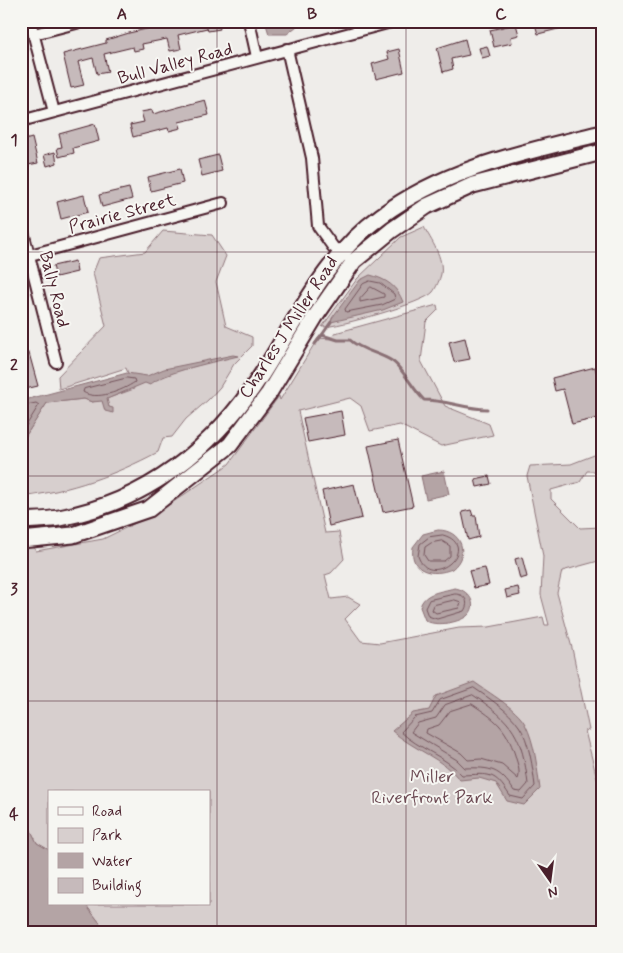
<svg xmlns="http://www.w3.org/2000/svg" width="623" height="953" font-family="Mynerve,sans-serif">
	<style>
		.green { fill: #d7cfce; stroke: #90777c }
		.water { fill: #b4a4a5; stroke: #8a6f74 }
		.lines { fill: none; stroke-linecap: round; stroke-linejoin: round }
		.shore { stroke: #74545c; stroke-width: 1 }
		.stream { stroke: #8a6f74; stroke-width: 3 }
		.building { fill: #c6babb; stroke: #4a1f2b }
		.street-casing { stroke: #4a1f2b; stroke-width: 14 }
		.secondary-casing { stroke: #4a1f2b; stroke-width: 19 }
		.street { stroke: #f6f6f2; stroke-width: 10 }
		.secondary { stroke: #f6f6f2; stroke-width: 15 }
		.grid { fill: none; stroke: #4a1f2b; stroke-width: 1; stroke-opacity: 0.55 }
		.labels { text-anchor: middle; stroke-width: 4; stroke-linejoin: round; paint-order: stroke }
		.street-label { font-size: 18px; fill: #4a1f2b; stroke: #f6f6f2 }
		.park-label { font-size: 18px; fill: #6d4b54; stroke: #f6f6f2 }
		.neatline { fill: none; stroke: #4a1f2b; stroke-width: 2 }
		.grid-label { font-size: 16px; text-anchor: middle; font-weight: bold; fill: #4a1f2b }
	</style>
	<rect width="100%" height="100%" fill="#efedea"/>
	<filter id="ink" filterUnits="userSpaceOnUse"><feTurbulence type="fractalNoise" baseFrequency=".02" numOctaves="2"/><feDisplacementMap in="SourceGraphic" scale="10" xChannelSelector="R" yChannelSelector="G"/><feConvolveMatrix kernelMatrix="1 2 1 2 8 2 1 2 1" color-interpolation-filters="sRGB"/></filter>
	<g filter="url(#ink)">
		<g class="green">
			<path d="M424,227c7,13 20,31 17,47 -1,5 -5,14 -8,18 -9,11 -95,35 -111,35l35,-48 44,-42z"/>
			<path d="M163,231l49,4 14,21 -10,26 10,44 26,11v9l-18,18 -14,23 -12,13 -22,19 -14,18 -9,1 -5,14c-43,23 -88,39 -137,45v-54l26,-40 37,-4 8,3 10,-2 7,7 -3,-8 28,-10 -8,-21 -67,21 -1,-13 48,-50 -13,-53 6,-15 46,-6z"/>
			<polygon points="437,305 438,310 426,322 421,361 445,406 489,424 493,435 441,446 400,425 370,431 361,406 350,398 298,411 325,533 339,532 344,559 331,573 325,575 331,599 348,597 360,604 345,619 361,641 380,643 459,628 489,627 543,617 545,625 549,625 541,595 543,556 527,476 530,466 571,464 602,452 602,471 587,471 580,482 551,490 551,499 580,528 602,527 602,560 562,571 557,593 572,648 589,730 585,731 602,798 602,932 107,932 85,904 209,904 209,792 49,792 49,850 37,843 21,810 21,546 33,545 36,551 103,539 160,511 229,464 279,396 280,400 318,338 331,339 335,333"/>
		</g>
		<g class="water">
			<polygon points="265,21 296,21 297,26 287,34 269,34"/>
			<path d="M370,275c16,4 27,11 33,27l-20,8 -52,12 1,-4 28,-38z"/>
			<path d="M233,355l5,1c-19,5 -76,16 -88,29l-5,-2 -38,16 2,8 4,1v5l-8,-2 -3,-10 -10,1 -8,-3 -37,4 -26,40v-42l106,-28 20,3 17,-7z"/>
			<polygon points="444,471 449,494 426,499 421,476"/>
			<path d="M438,530c24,0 32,25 14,39 -19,8 -43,3 -39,-22l10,-13z"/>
			<path d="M454,588c14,1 26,17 13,28 -9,7 -33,11 -42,4l-5,-13c4,-15 21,-15 34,-19z"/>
			<path d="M474,682c15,11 42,26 51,42 10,19 12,44 15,65l-16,16 -17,-4 -11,-18 -17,-5 -19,2c-17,-21 -47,-31 -68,-49l21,-18 16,-3 7,-14z"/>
			<polygon points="21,810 37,843 49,850 49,904 85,904 107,932 21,932"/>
		</g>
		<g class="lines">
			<g class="shore">
				<polygon points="370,281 380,283 394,294 395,299 382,305 346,312 345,309 363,284"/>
				<polygon points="371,287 384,294 384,297 360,302 360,299"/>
				<path d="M127,378l7,1 1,3c-13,9 -39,19 -52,10l1,-3z"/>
				<polyline points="21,406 36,403 39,405 21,434"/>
				<path d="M443,535c40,11 -13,57 -25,21l2,-12 9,-7z"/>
				<polygon points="442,541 450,546 450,556 444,561 428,561 424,555 425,547 431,543"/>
				<path d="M455,594c10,0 15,8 9,17l-27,8 -9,-3 -3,-8 4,-8z"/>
				<polygon points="455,600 461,602 459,608 436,613 432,610 434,605"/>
				<path d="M474,688c16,11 34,22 45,38 10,13 14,44 16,60l-12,13 -13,-3c-16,-25 -20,-22 -48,-21 -17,-19 -43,-26 -61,-43l14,-15 17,-4 8,-13z"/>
				<path d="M473,695c40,27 49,40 55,89l-7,8 -7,-1c-14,-22 -23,-24 -49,-23l-8,-8 -46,-28 7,-9 18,-5 9,-13z"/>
				<path d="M472,704c24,16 34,23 43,51 2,8 6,16 3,24l-16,-14 -21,-6 -13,1 -7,-7 -35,-20 1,-4 12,-4 11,-14z"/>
			</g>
			<g class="stream">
				<polyline points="322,335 331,322"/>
				<path d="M315,344l7,-9 16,5h12c12,11 28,12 42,21 9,5 22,30 32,39 22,0 41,9 63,9"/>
			</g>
		</g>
		<g class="building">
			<polygon points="181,21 221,21 221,24 219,25 220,29 208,31 207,28 178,35 181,49 170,51 167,39 142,44 143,49 134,51 133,47 104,54 108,72 97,74 93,58 78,62 84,85 71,88 63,54 106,43 106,40 129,33"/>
			<polygon points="534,21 578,21 578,24 538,34"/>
			<polygon points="516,24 519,35 511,37 512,43 494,47 490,30"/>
			<polygon points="465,39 469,55 451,59 453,69 443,72 437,48"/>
			<polygon points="487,46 490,56 482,58 479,48"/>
			<polygon points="399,49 404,72 376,79 372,64 389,59 387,52"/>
			<polygon points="205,100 209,115 179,122 181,128 169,131 168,128 133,137 130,125 144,122 141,112 152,110 153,114"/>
			<polygon points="95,124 99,141 73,148 74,153 59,157 57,148 62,147 59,134"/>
			<polygon points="32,138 38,163 28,165 25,150 21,151 21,141"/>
			<polygon points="55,152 57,163 47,166 44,155"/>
			<polygon points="218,155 222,171 202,176 198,160"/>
			<polygon points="180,169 183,183 151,191 148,177"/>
			<polygon points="129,188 132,199 102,207 99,195"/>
			<polygon points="84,195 88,212 61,219 57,202"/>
			<polygon points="75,261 77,272 56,277 53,266"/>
			<polygon points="465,338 470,359 454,362 449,342"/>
			<polygon points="29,353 38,386 21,390 21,355"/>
			<polygon points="595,367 602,394 602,417 572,424 563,389 555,391 552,378"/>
			<polygon points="341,411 345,435 308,442 303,418"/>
			<polygon points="398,440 413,506 383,512 368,446"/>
			<polygon points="489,476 491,484 477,487 475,479"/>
			<polygon points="354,484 362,518 329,526 322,491"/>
			<polygon points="471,510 473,516 476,516 479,537 468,540 462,512"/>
			<polygon points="522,557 527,577 520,579 515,559"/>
			<polygon points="485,568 489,585 474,588 469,571"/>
			<polygon points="518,587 520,595 507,598 505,590"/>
		</g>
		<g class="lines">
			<defs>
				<g id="street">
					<polyline points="30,21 54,112"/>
					<polyline points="249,21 257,57"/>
					<polyline points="34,34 84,21"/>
					<polyline points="287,49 312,158 318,226 333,247 346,256"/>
					<polyline points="21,121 395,21"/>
					<polyline points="21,224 56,362"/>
					<polyline points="30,255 223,203"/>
				</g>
				<g id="secondary">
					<path d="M21,521c13,-1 26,-1 38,-3 88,-16 155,-70 203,-144 35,-55 64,-118 119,-158 65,-48 144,-64 221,-83"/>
					<polyline points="21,540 73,535 149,509 230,445 269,393 315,317 354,261 392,230 427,206 473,185 602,152"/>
				</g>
			</defs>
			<use href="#street" class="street-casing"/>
			<use href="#secondary" class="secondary-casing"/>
			<use href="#street" class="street"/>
			<use href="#secondary" class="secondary"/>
		</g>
	</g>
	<path class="grid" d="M217,21v911M406,21v911M21,252h581M21,476h581M21,701h581"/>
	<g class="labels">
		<g class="street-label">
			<text transform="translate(175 63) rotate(-15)" y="6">Bull Valley Road</text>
			<text transform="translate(122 213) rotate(-15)" y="6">Prairie Street</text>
			<text transform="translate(55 289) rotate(76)" y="6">Bally Road</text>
			<text transform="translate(288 327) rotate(-57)" y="6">Charles J Miller Road</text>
		</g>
		<g class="park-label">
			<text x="432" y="782">Miller<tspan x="432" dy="21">Riverfront Park</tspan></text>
		</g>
	</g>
	<rect width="623" height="953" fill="none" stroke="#f6f6f2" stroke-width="55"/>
	<rect x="48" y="790" width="162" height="115" fill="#f6f6f2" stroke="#b1a0a2"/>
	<rect x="58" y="807" width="25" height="8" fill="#f6f6f2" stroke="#b1a0a2"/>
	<text x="92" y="816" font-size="15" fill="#4a1f2b">Road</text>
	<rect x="58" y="828" width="25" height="15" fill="#d7cfce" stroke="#b1a0a2"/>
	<text x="92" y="840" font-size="15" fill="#4a1f2b">Park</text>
	<rect x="58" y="853" width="25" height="15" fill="#b4a4a5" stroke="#b1a0a2"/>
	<text x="92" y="866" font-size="15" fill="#4a1f2b">Water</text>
	<rect x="58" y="878" width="25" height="15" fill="#c6babb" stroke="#b1a0a2"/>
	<text x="92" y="890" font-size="15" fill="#4a1f2b">Building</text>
	<g transform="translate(550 880) rotate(166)" stroke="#f6f6f2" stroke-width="4" paint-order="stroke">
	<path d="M0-4L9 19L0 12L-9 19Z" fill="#4a1f2b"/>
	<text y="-8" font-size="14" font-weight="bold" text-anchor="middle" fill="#4a1f2b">N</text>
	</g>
	<rect x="28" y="28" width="568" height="898" class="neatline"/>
	<g class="grid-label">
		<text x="122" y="19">A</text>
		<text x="312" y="19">B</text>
		<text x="501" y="19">C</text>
		<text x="14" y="145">1</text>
		<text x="14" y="370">2</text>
		<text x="14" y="594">3</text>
		<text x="14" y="819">4</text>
	</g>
</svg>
